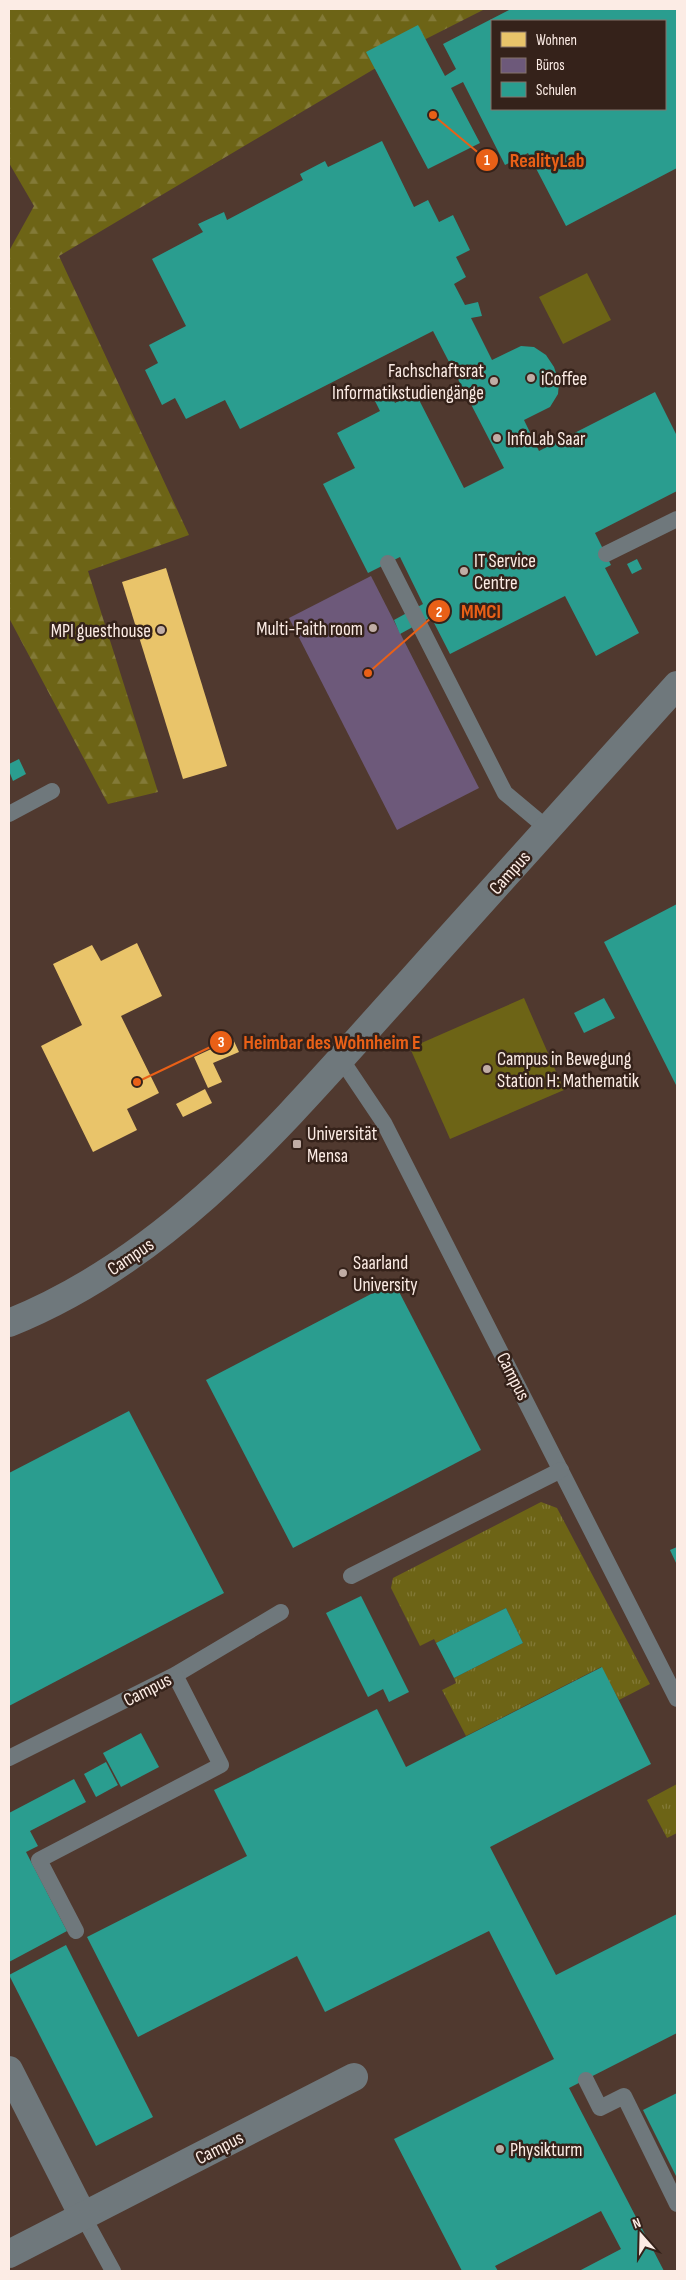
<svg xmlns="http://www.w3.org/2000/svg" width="686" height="2280" font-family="'Sofia Sans Condensed',sans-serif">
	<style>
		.grass { fill: url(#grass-tufts) }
		.forest { fill: url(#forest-firs) }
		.garden { fill: #6d6416 }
		.homes { fill: #e9c46a }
		.offices { fill: #6d597a }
		.schools { fill: #2a9d8f; fill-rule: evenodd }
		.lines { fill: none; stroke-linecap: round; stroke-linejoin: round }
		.service { stroke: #6f787c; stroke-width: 16 }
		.minor { stroke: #6f787c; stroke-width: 28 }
		.tertiary { stroke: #6f787c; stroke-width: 28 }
		.poi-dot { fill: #c0ada5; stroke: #35221a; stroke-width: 2 }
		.labels { text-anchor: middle; stroke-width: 5; stroke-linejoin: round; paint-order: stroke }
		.poi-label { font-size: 19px; fill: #fcece5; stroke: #35221a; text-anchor: start }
		.street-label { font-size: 19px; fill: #fcece5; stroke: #35221a }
		.leader { fill: none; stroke: #e96017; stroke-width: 2 }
		.callout-dot { fill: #e96017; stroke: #35221a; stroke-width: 2 }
		.mark-label { font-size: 15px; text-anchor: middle; font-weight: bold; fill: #fff }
		.callout-label { font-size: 20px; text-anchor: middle; font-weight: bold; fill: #e96017; stroke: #35221a; stroke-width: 5; stroke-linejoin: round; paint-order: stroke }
	</style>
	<defs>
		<pattern id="grass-tufts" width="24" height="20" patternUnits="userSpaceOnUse" patternTransform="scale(1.25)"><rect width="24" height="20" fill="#6d6416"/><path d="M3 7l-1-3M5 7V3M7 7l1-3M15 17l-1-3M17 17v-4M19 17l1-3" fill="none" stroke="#837a38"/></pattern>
		<pattern id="forest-firs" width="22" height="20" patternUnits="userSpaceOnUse" patternTransform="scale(1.25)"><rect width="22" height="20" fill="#6d6416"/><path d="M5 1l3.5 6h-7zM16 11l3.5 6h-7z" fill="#837a38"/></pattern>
	</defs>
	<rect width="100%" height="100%" fill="#50392f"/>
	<g class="grass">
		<polygon points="541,1502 557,1508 650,1684 619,1700 601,1667 466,1736 442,1690 456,1683 454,1678 523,1643 506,1608 436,1643 434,1639 420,1646 391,1588 393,1578"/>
		<polygon points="677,1784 677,1833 667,1838 647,1800"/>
	</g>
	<polygon class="forest" points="9,9 485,9 418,43 59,256 189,535 88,571 158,792 108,804 9,618 9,251 34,206 9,163"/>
	<g class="garden">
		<polygon points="587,273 611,320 563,344 539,297"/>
		<polygon points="524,998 564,1090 450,1139 410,1048"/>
	</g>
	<g class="homes">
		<polygon points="166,568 227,766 183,779 122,582"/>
		<polygon points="137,943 162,996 121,1016 159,1093 127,1109 137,1130 93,1152 41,1046 82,1025 53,964 92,945 101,961"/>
		<polygon points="233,1039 239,1052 213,1063 222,1082 208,1088 194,1057"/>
		<polygon points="205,1089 212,1103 183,1117 176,1104"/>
	</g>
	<polygon class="offices" points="371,576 479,788 397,830 289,618"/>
	<g class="schools">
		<path d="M511,9h166v159l-111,58 -38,-73 -23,12 -42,-83 -12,6 29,55 -52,26 -62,-117 52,-27 27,51 11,-7 -13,-25zM492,21h173v88h-173z"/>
		<polygon points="382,141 414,207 428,200 439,222 453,215 470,250 456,257 466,277 454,284 465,305 478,302 482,316 471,318 492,360 521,346 534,347 546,355 554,367 559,382 558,394 550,407 524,420 539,451 655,392 677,436 677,491 595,533 611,565 605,568 639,633 596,656 565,596 450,654 431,617 400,634 394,620 423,604 400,557 368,573 323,484 355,468 337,433 380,411 372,395 387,386 395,403 415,392 464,488 504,468 433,331 240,429 225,400 186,419 175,398 162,405 145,370 158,363 149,345 186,326 152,259 203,232 198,224 224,212 227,220 303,180 300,174 325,161 328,167"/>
		<polygon points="637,559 642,569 632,574 627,564"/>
		<polygon points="19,759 26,774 13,781 9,771 9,764"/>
		<polygon points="677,904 677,1087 604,942"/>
		<polygon points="604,998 615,1018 584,1033 574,1013"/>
		<polygon points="394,1282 481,1450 293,1548 206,1380"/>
		<polygon points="129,1411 224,1593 9,1706 9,1473"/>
		<polygon points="677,1547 677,1565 670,1550"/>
		<polygon points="361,1596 409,1692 389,1702 383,1689 368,1697 326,1613"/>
		<polygon points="506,1608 523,1643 454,1678 436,1643"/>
		<polygon points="602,1667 651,1764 490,1847 556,1975 677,1914 677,2033 569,2088 664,2271 579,2271 621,2249 601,2211 495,2266 498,2271 462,2271 394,2139 554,2059 489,1931 325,2012 297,1956 138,2037 87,1937 247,1856 214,1790 377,1709 406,1767"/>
		<polygon points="141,1733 159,1767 121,1787 103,1753"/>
		<polygon points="106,1762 118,1785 96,1797 84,1774"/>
		<polygon points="74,1779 86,1802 30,1831 38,1846 26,1852 67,1931 9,1962 9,1813"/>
		<polygon points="66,1945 153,2117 96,2146 9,1975"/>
		<polygon points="677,2093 677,2178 643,2110"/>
	</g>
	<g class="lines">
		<g class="service">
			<polyline points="606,554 677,519"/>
			<polyline points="388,563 505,793 548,829"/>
			<polyline points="9,814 52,791"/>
			<polyline points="341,1059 384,1123 677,1699"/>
			<polyline points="351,1576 561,1470"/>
			<polyline points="9,1758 175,1675 281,1612"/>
			<polyline points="76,1931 39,1860 221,1765 175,1675"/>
			<polyline points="586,2080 600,2108 624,2096 677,2204"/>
			<polyline points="83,2216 113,2271"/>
		</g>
		<g class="minor">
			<polyline points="9,2070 83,2216"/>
			<polyline points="9,2254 354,2077"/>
		</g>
		<path class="tertiary" d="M9,1323c167,-67 281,-209 399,-339 89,-100 179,-199 269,-299"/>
	</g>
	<g class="poi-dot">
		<circle cx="531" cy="378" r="5"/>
		<circle cx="494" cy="381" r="5"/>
		<circle cx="497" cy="438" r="5"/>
		<circle cx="464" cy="571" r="5"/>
		<circle cx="373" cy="628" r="5"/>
		<circle cx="161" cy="630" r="5"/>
		<circle cx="487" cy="1069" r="5"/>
		<rect x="292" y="1139" width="10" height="10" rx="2.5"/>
		<circle cx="343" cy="1273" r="5"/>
		<circle cx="500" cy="2149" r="5"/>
	</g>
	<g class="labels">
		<g class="poi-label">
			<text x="484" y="377" text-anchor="end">Fachschaftsrat<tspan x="484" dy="22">Informatikstudiengänge</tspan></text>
			<text x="541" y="385">iCoffee</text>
			<text x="507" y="445">InfoLab Saar</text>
			<text x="474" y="567">IT Service<tspan x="474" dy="22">Centre</tspan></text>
			<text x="363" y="635" text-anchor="end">Multi-Faith room</text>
			<text x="151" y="637" text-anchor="end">MPI guesthouse</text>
			<text x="497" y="1065">Campus in Bewegung<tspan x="497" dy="22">Station H: Mathematik</tspan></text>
			<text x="307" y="1140">Universität<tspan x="307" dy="22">Mensa</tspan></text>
			<text x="353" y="1269">Saarland<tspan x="353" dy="22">University</tspan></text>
			<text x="510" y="2156">Physikturm</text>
		</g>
		<g class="street-label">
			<text transform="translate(509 872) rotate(-48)" y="7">Campus</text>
			<text transform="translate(130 1256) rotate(-34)" y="7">Campus</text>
			<text transform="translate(514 1376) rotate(63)" y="7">Campus</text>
			<text transform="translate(147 1689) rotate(-27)" y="7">Campus</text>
			<text transform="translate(219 2147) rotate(-27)" y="7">Campus</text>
		</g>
	</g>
	<path class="leader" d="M433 115L487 160M368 673L439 611M137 1082L221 1042"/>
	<g class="callout-dot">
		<circle cx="433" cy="115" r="5"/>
		<circle cx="368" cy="673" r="5"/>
		<circle cx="137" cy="1082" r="5"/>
		<circle cx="487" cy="160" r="12"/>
		<circle cx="439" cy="611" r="12"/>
		<circle cx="221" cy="1042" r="12"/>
	</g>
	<g class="mark-label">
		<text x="487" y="165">1</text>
		<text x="439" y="617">2</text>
		<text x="221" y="1047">3</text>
	</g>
	<g class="callout-label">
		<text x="547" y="167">RealityLab</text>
		<text x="481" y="618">MMCI</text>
		<text x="332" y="1049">Heimbar des Wohnheim E</text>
	</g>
	<rect width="686" height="2280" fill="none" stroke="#fcece5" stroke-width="20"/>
	<rect x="491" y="20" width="175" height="90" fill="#35221a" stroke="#85736b"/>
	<rect x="501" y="32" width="25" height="15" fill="#e9c46a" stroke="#85736b"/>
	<text x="536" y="45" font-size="15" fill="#fcece5">Wohnen</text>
	<rect x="501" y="58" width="25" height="15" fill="#6d597a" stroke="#85736b"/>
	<text x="536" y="70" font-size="15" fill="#fcece5">Büros</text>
	<rect x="501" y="82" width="25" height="15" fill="#2a9d8f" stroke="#85736b"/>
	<text x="536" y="95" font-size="15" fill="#fcece5">Schulen</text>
	<g transform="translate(641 2235) rotate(340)" stroke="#35221a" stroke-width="4" paint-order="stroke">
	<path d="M0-4L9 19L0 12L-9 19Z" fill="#fcece5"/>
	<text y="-8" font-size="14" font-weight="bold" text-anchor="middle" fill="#fcece5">N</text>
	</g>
</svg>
